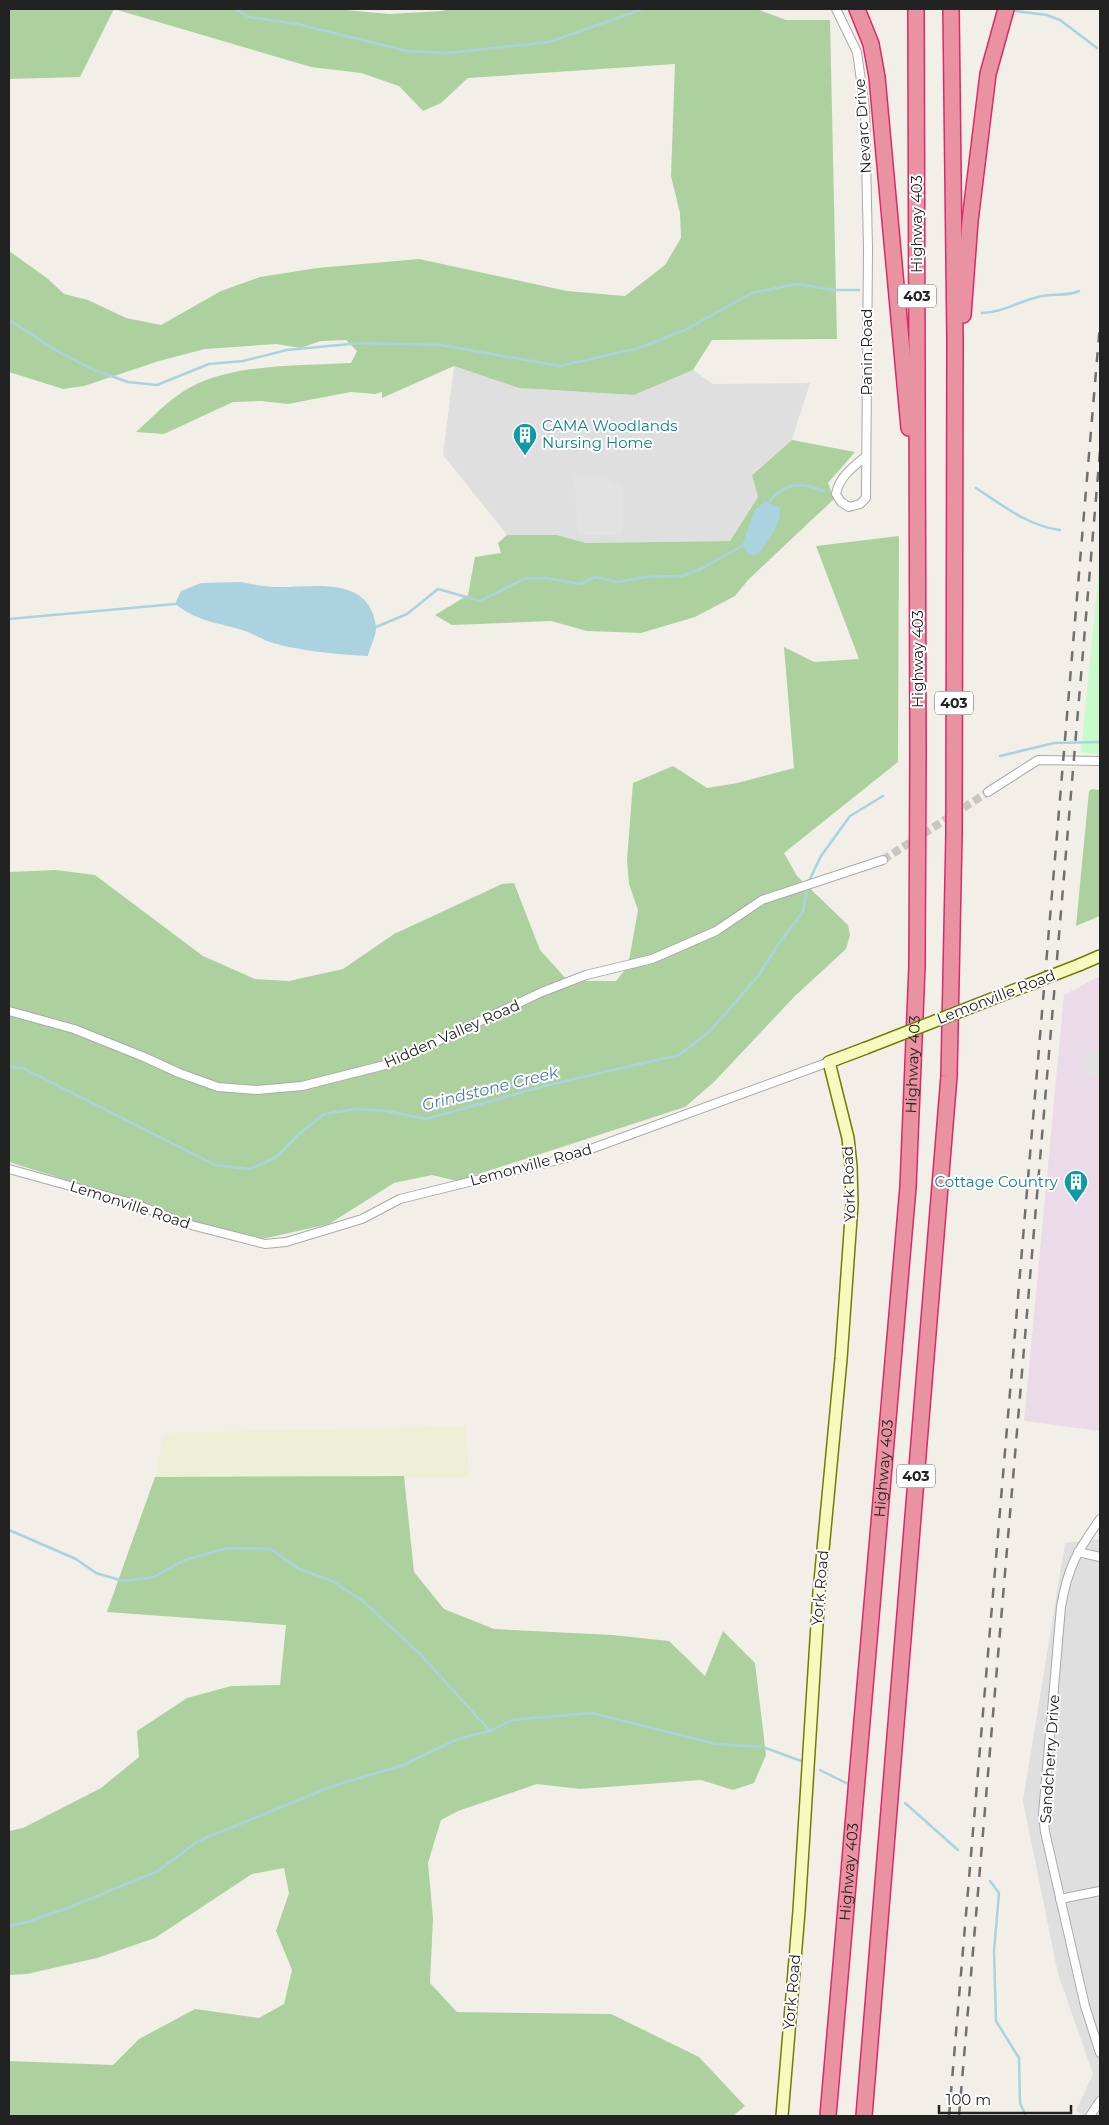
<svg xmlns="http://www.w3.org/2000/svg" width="1109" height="2125" font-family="Montserrat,sans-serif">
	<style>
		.residential { fill: #e0dfdf }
		.industrial { fill: #ebdbe8 }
		.farmland { fill: #eef0d5 }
		.forest { fill: #add19e }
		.park { fill: #c8facc }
		.parking { fill: #e2e2e2 }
		.water { fill: #aad3df }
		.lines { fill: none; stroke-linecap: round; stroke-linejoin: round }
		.stream { stroke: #aad3df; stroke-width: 2.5 }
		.street-tunnel { stroke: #c8c6c1; stroke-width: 8; stroke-dasharray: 8 4; stroke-linecap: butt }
		.street-casing { stroke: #a9a9a9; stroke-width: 10 }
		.secondary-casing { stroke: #707d05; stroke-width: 14 }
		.highway-casing { stroke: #dc2a67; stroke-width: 18 }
		.street { stroke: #fff; stroke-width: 8 }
		.secondary { stroke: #f7fabf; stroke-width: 11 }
		.highway { stroke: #e892a2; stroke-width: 15 }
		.rail { stroke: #707070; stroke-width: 2.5; stroke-dasharray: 10 10; stroke-linecap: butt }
		.secondary-bridge-casing { stroke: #707d05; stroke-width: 14; stroke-linecap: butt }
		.secondary-bridge { stroke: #f7fabf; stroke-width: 11 }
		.labels { text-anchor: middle; stroke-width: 4; stroke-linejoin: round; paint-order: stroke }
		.shield { fill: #fff; stroke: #646464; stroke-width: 1 }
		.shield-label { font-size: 14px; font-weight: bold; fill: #222 }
		.street-label { font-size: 15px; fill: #222; stroke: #fff }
		.culture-label { font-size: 15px; fill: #0d838f; stroke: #fff; text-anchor: start }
		.water-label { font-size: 16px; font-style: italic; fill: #4a7aab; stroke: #fff }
	</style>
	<rect width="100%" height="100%" fill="#f2efe9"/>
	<g class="residential">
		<polygon points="454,366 519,388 634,395 693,370 713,384 810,383 792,440 752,474 758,497 730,541 586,543 557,535 507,535 443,455"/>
		<polygon points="1100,1539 1100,2116 1085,2116 1076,2111 1093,2074 1058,1974 1023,1801 1065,1543"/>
	</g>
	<polygon class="industrial" points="1100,976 1100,1431 1024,1421 1064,995"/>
	<polygon class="farmland" points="466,1426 469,1477 155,1477 164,1433"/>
	<g class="forest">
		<path d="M9,9h325l55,5 53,-3 8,-2h307l29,11h44l7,319 -125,1 -19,30 -59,25 -115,-7 -65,-22 -72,32v-6l-7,2 -24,-2 -63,12 -27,-3 -28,1 -69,32 -28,-2c17,-15 33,-33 53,-44 46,-25 111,-22 162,-25l6,-12 -11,-11 -25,1 -21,7 -24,-4 -71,5 -46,12 -75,25 -21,3 -54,-17v-121l38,27 17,16 24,6 38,18 35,7 60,-34 39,-14 57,-9 102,-9 148,32 58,5 40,-31 16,-27 -1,-25 -9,-37 4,-112 -207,14 -27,25 -18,8 -24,-25 -38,-13 -50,-6 -197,-58 -34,68 -71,2z"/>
		<polygon points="792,440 855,452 828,483 834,499 749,579 735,596 695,617 641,633 587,631 551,621 452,625 435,615 468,595 475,557 501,553 498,543 507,535 557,535 586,543 730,541 758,497 752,475"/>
		<polygon points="899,536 898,762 784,853 797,876 848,925 850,935 846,949 795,996 714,1082 685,1107 457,1181 432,1175 394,1183 329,1224 258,1240 213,1233 117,1196 9,1162 9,872 56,870 95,875 203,956 255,979 289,981 343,969 394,934 502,884 514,883 540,950 568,981 616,981 628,966 638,910 629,884 627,860 633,783 673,766 707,788 737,783 794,768 784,647 814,662 859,659 816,546"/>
		<polygon points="1092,789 1100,790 1100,916 1076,926 1089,791"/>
		<polygon points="404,1476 414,1572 444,1609 494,1629 612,1635 669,1641 705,1676 723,1631 755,1663 766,1755 754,1783 733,1790 701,1780 580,1789 537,1784 458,1811 441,1820 428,1863 433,1918 430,1983 457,2012 611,2014 699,2057 745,2106 733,2116 9,2116 9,2061 113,2065 139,2039 195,2009 259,2018 284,2004 292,1970 276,1931 289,1893 284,1868 252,1874 155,1938 97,1958 27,1974 9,1975 9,1831 23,1828 101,1788 139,1757 137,1731 187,1698 231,1686 280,1685 286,1625 107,1612 155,1477"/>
	</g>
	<polygon class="park" points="1100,558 1100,755 1081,752"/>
	<g class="parking">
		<polygon points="574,475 600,477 622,485 623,535 578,535"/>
		<rect x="1086" y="1051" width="14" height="25"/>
	</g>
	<g class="water">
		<path d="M765,501l15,7c1,18 -11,32 -22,46l-9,1 -7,-9 12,-35z"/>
		<path d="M241,582c11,2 23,5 35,5 35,1 93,-13 100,39 1,8 -6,21 -8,30 -26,-1 -75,-6 -98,-14 -9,-3 -16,-8 -25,-11 -27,-9 -45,-8 -70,-27l6,-13 20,-8z"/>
	</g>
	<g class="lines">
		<g class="stream">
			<polyline points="235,9 249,17 297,24 407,51 448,53 549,42 643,9"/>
			<polyline points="1015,11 1047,15 1060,20 1097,48"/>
			<path d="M982,313c22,-1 35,-11 56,-16 15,-4 28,0 41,-6"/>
			<polyline points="9,320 57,351 94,370 128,382 157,385 209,364 243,361 287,350 360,343 441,345 560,366 639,348 685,330 752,293 797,284 834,290 859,290"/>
			<path d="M976,488c26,17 52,38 84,42"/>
			<path d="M770,501c15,-19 32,-19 54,-10"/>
			<polyline points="9,619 175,604"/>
			<polyline points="376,627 407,614 438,589 480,601 524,579 546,578 580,584 595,577 618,582 645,577 682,576 701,569 742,546"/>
			<polyline points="1000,756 1054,743 1100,742"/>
			<polyline points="9,1067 23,1068 215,1165 249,1169 275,1158 299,1134 324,1114 356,1109 386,1111 426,1119 548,1085 679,1055 710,1031 759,975 779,943 803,912 808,883 821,856 850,816 883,796"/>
			<polyline points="9,1530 76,1559 96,1573 123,1581 154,1577 184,1560 228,1548 271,1549 299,1569 332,1581 363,1601 420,1654 490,1731"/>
			<polyline points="820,1770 852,1786"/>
			<polyline points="905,1803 958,1850"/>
			<polyline points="990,1881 999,1893 994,1951 996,2021 1019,2058 1020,2103 1026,2116"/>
			<polyline points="9,1926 27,1922 73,1906 158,1871 198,1841 333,1786 403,1765 458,1739 490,1731 512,1720 591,1713 716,1744 763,1747 801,1761"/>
		</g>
		<polyline class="street-tunnel" points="883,860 988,792"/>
		<defs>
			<g id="street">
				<path d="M836,9l21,43 8,57 3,140 -2,249 -6,6 -11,3 -8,-5 -5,-8c3,-17 17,-27 30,-38"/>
				<polyline points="988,792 1038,760 1100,761"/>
				<polyline points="9,1011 74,1029 144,1057 179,1073 218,1087 257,1090 302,1086 389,1064 542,992 586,975 652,959 716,931 762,900 883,860"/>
				<polyline points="9,1169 135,1204 187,1224 265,1244 286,1242 362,1219 400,1199 566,1158 829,1062"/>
				<path d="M1100,1519c-23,33 -32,47 -39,88l-18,207 2,18 40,174 15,47"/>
				<polyline points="1078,1552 1100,1557"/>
				<polyline points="1060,1899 1100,1891"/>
				<polyline points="1090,2116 1100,2101"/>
			</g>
			<g id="secondary">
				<polyline points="1079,965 1100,956"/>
				<polyline points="782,2116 799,1911 819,1592 841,1359 852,1204 851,1166 848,1138 829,1062 866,1048"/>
			</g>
			<g id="highway">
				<polyline points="857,9 871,44 877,77 909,428"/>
				<polyline points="963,315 970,221 988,74 1006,9"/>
				<path id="s1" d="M828,2116l80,-929 9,-221 1,-214 -2,-743"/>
				<polyline points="864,2116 949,1076 954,834 955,341 951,9"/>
			</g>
		</defs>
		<use href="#street" class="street-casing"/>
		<use href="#secondary" class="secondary-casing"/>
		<use href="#highway" class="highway-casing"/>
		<use href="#street" class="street"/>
		<use href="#secondary" class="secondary"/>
		<use href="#highway" class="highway"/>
		<g class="rail">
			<polyline points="949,2116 1100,324"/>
			<polyline points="959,2116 1100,451"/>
		</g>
		<defs>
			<polyline id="secondary-bridge" points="866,1048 1079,965"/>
		</defs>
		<use href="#secondary-bridge" class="secondary-bridge-casing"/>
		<use href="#secondary-bridge" class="secondary-bridge"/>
	</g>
	<defs>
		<symbol id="building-pin" viewBox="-11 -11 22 30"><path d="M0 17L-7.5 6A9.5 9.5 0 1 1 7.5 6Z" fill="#0f9aa8" stroke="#fff"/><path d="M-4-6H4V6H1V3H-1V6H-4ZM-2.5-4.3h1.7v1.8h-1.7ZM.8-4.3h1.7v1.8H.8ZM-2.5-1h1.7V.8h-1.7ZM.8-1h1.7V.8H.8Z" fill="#fff"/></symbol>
	</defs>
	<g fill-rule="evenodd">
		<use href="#building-pin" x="511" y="421" width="28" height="38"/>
		<use href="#building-pin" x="1062" y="1168" width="28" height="38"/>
	</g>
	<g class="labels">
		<g class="shield">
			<rect x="898" y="284.5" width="38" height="23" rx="4"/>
			<rect x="935" y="691.5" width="38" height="23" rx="4"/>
			<rect x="897" y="1464.5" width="38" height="23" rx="4"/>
		</g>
		<g class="shield-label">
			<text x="917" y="301">403</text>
			<text x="954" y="708">403</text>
			<text x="916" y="1481">403</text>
		</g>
		<g class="street-label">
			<text transform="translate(863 126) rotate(-94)" y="5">Nevarc Drive</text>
			<text transform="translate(917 224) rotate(-90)" y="5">Highway 403</text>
			<text transform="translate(867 352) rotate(-90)" y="5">Panin Road</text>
			<text transform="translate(918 659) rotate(-90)" y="5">Highway 403</text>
			<text transform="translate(996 997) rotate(-21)" y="5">Lemonville Road</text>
			<text transform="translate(452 1034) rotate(-24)" y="5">Hidden Valley Road</text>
			<text dy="5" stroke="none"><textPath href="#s1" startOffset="1055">Highway 403</textPath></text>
			<text transform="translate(531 1165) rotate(-15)" y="5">Lemonville Road</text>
			<text transform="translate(849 1184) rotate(-92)" y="5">York Road</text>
			<text transform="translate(130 1205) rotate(18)" y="5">Lemonville Road</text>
			<text dy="5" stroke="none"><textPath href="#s1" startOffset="650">Highway 403</textPath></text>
			<text transform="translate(820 1588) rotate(-85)" y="5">York Road</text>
			<text transform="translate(1050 1759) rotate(-86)" y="5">Sandcherry Drive</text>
			<text dy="5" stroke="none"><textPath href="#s1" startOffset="245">Highway 403</textPath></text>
			<text transform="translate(792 1992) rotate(-85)" y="5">York Road</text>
		</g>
		<g class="culture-label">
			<text x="542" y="431">CAMA Woodlands<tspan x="542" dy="17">Nursing Home</tspan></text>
			<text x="1058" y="1187" text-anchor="end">Cottage Country</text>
		</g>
		<g class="water-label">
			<text transform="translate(490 1088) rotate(-14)" y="6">Grindstone Creek</text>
		</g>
	</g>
	<rect width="1109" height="2125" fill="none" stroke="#222222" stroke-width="20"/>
	<path d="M939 2105v8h132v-8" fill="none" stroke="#222222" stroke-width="2.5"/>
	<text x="946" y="2105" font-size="15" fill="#222222" stroke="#ffffff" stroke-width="4" paint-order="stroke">100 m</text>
</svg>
